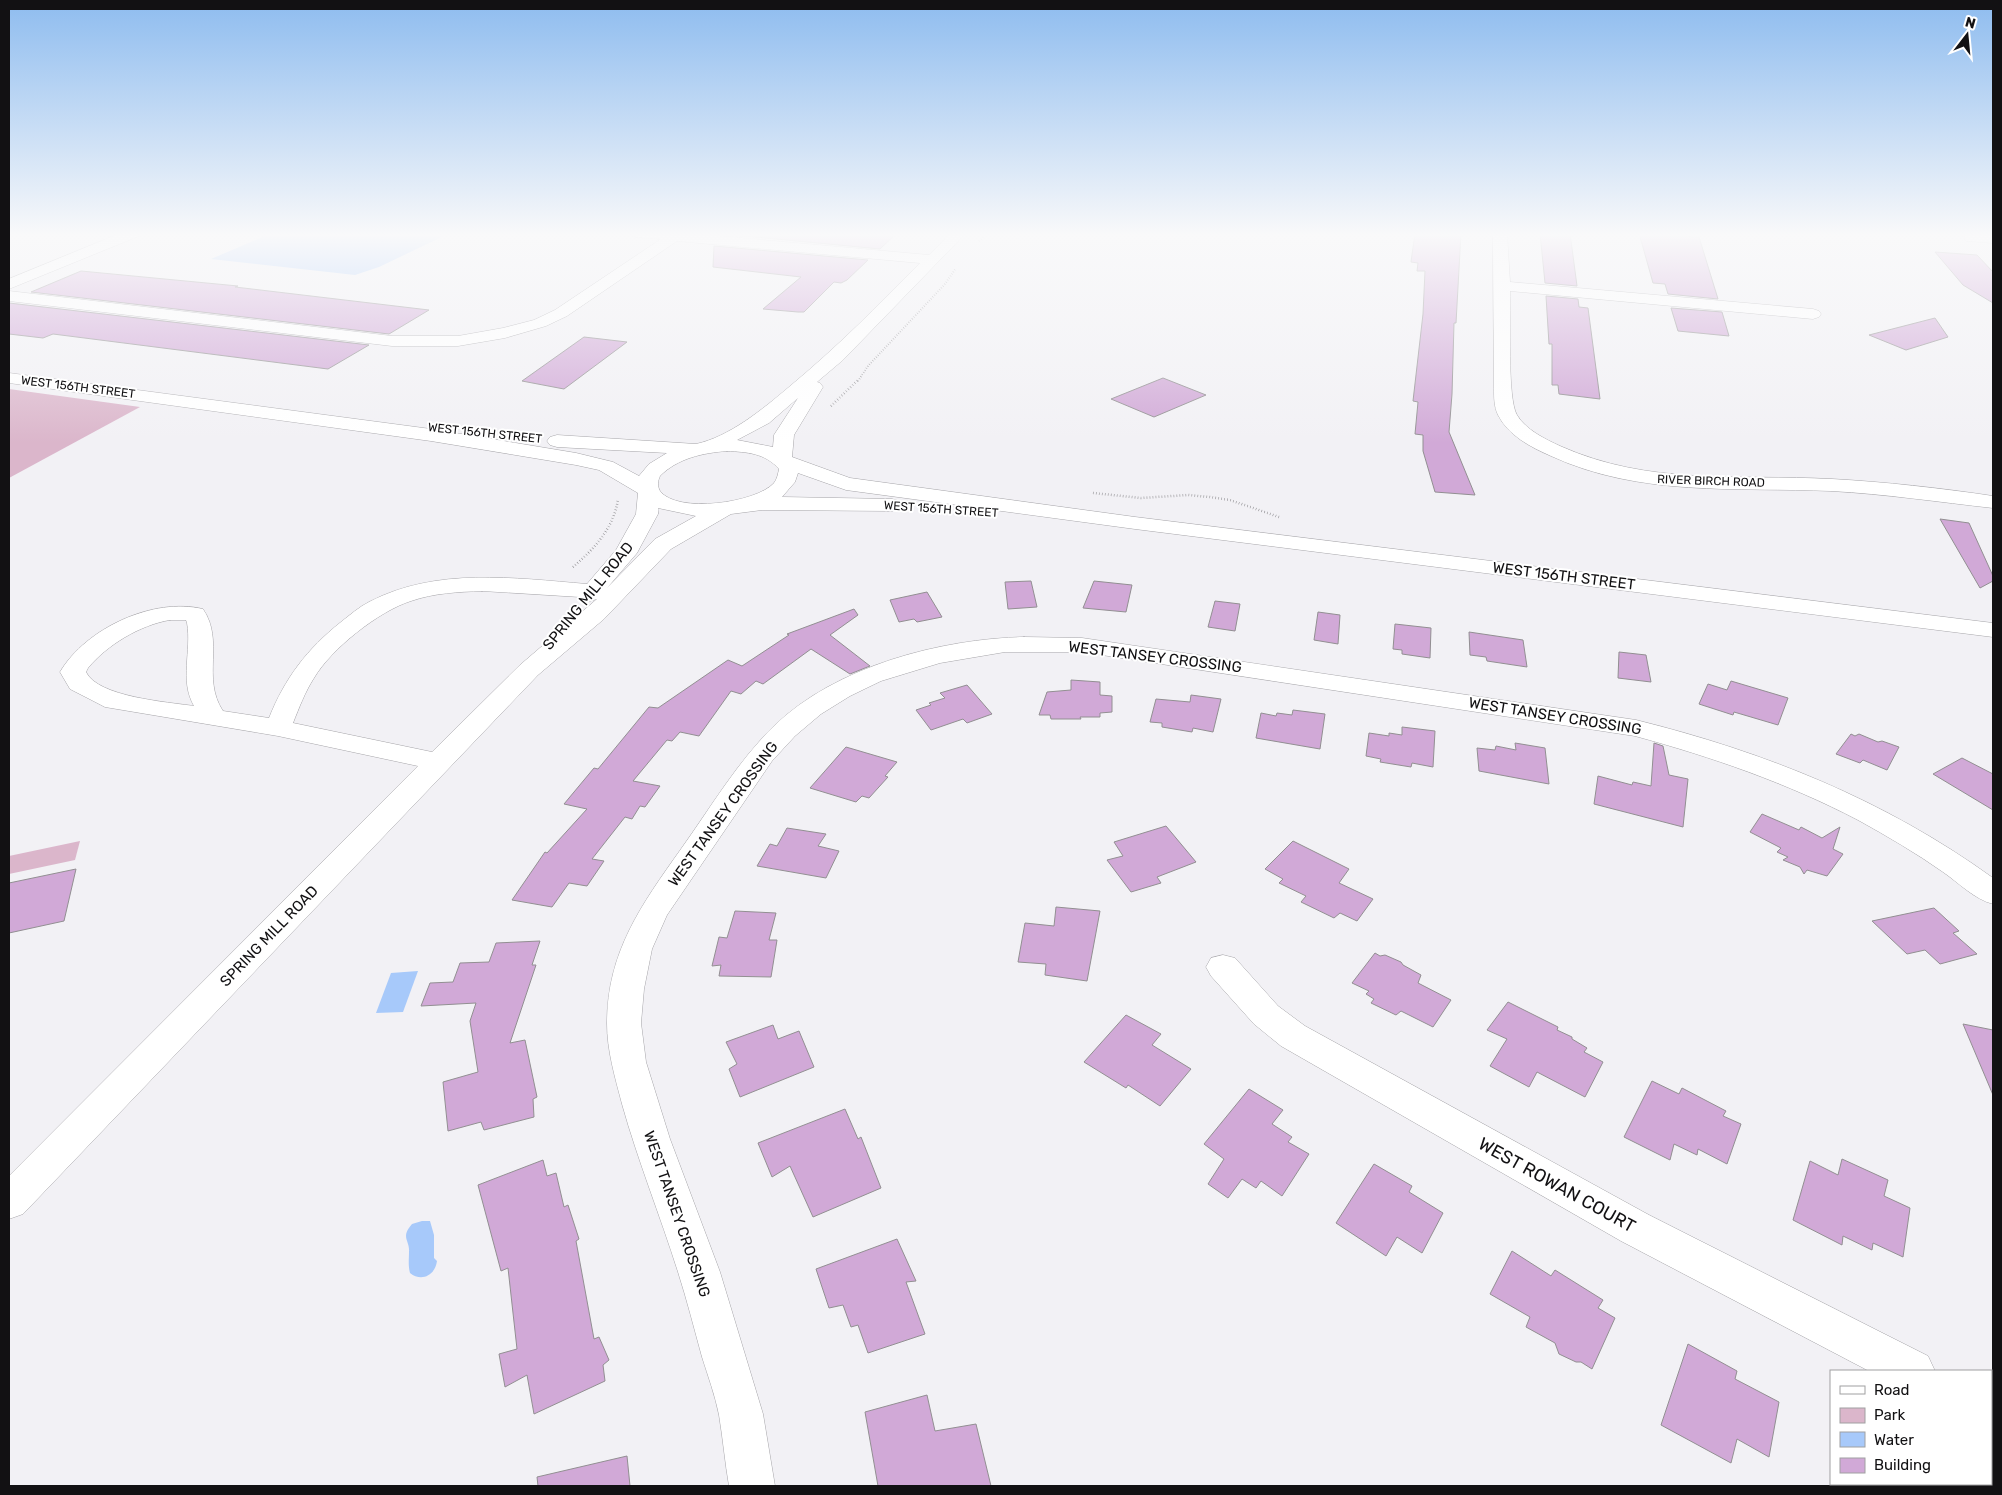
<svg xmlns="http://www.w3.org/2000/svg" width="2002" height="1495" font-family="Rubik,sans-serif">
	<style>
		.green { fill: #dbb6cb }
		.water { fill: #a7c9fa }
		.building { fill: #d1a9d7; stroke: #928f92 }
		.lines { fill: none; stroke-linecap: round; stroke-linejoin: round }
		.minor-casing { stroke: #a6a5a9; stroke-width: 1 }
		.path-far1 { stroke: #7c7b7e; stroke-width: 2; stroke-dasharray: 0.5 2; stroke-linecap: butt }
		.path { stroke: #7c7b7e; stroke-width: 2.5; stroke-dasharray: 0.5 2.5; stroke-linecap: butt }
		.minor { fill: #fff; fill-rule: evenodd }
		.labels { text-anchor: middle; stroke-width: 4; stroke-linejoin: round; paint-order: stroke }
		.far-street-label { font-size: 12px; fill: #121113; stroke: #fff }
		.street-label { font-size: 15px; fill: #121113; stroke: #fff }
		.near-street-label { font-size: 18px; fill: #121113; stroke: #fff }
	</style>
	<rect width="100%" height="100%" fill="#f2f1f5"/>
	<g class="green">
		<polygon points="9,389 140,407 9,478"/>
		<polygon points="80,841 75,860 9,874 9,856"/>
	</g>
	<g class="water">
		<polygon points="272,233 450,233 379,267 355,275 211,259"/>
		<polygon points="418,971 403,1012 376,1013 391,973"/>
		<path d="M422,1221h8l4,14v23l3,3c-2,15 -16,21 -27,12 -2,-8 -1,-13 -1,-21 1,-12 -9,-14 3,-28z"/>
	</g>
	<g class="building">
		<polygon points="714,233 897,233 880,249"/>
		<polygon points="1415,233 1461,233 1456,323 1454,323 1452,394 1449,432 1475,495 1435,492 1423,451 1423,435 1415,434 1418,402 1413,401 1423,314 1425,271 1417,271 1418,263 1411,262"/>
		<polygon points="1540,233 1570,233 1577,286 1545,283"/>
		<polygon points="1639,233 1682,233 1683,236 1699,237 1718,299 1668,294 1665,284 1653,283"/>
		<polygon points="714,246 868,260 847,280 841,283 834,282 804,312 798,312 763,309 801,277 713,267"/>
		<polygon points="1935,252 1977,255 1993,272 1993,303 1963,285"/>
		<polygon points="81,271 238,286 235,287 429,310 389,334 31,292"/>
		<polygon points="1546,296 1578,299 1579,307 1588,308 1600,399 1559,394 1558,385 1552,385 1552,344 1549,344"/>
		<polygon points="9,303 369,345 328,369 53,334 43,338 9,334"/>
		<polygon points="1671,308 1722,312 1729,336 1678,331"/>
		<polygon points="1935,318 1948,337 1906,350 1869,335"/>
		<polygon points="584,337 627,342 564,389 522,381"/>
		<polygon points="1163,378 1206,395 1154,417 1111,399"/>
		<polygon points="1940,519 1969,523 1993,576 1993,581 1980,588"/>
		<polygon points="1031,581 1037,607 1008,609 1005,582"/>
		<polygon points="1094,581 1132,585 1126,612 1083,608"/>
		<polygon points="927,592 942,617 917,622 914,619 899,622 890,600"/>
		<polygon points="1215,601 1240,604 1235,631 1208,627"/>
		<polygon points="854,609 858,615 830,635 870,666 850,674 811,649 763,684 756,681 741,694 731,691 699,736 680,732 672,741 667,740 633,781 660,786 645,807 640,806 632,819 625,817 592,859 604,861 587,886 569,883 552,907 512,900 545,852 547,853 587,809 564,804 594,768 598,769 649,707 658,708 728,660 742,666 789,635 787,634"/>
		<polygon points="1318,612 1340,615 1338,644 1314,640"/>
		<polygon points="1395,624 1431,628 1430,658 1402,654 1402,650 1393,649"/>
		<polygon points="1469,632 1523,640 1527,667 1487,661 1486,657 1470,655"/>
		<polygon points="1619,652 1646,655 1651,682 1618,678"/>
		<polygon points="1071,680 1100,682 1100,695 1112,696 1112,712 1100,713 1100,717 1080,717 1081,719 1051,719 1050,715 1039,715 1047,692 1071,690"/>
		<polygon points="1731,681 1788,698 1778,725 1734,712 1733,715 1699,704 1708,684 1727,690"/>
		<polygon points="967,685 992,714 967,723 963,719 931,730 916,710 931,705 929,703 945,698 940,693"/>
		<polygon points="1191,695 1221,699 1213,732 1193,728 1192,732 1162,727 1162,723 1150,722 1156,699 1190,702"/>
		<polygon points="1293,710 1325,714 1320,749 1256,738 1261,713 1276,716 1277,713 1292,715"/>
		<polygon points="1402,727 1435,731 1433,767 1412,763 1411,767 1380,762 1381,759 1366,756 1369,733 1389,736 1389,733 1402,735"/>
		<polygon points="1851,734 1855,736 1859,734 1878,742 1882,741 1899,747 1887,770 1863,760 1860,763 1836,754"/>
		<polygon points="1515,743 1545,748 1549,784 1479,771 1477,748 1495,750 1496,746 1516,750"/>
		<polygon points="1654,743 1663,746 1669,775 1688,779 1683,827 1594,804 1598,776 1632,785 1633,782 1651,786"/>
		<polygon points="846,747 897,762 885,776 888,777 869,798 862,796 856,802 810,788"/>
		<polygon points="1962,758 1993,774 1993,810 1933,774"/>
		<polygon points="1762,814 1799,830 1801,827 1822,838 1840,827 1833,849 1843,854 1827,876 1807,870 1804,874 1800,867 1783,860 1788,857 1777,852 1781,848 1750,832"/>
		<polygon points="1166,826 1196,862 1157,877 1161,883 1131,892 1107,860 1123,856 1114,842"/>
		<polygon points="787,828 826,834 818,846 839,851 826,878 757,866 770,844 777,846"/>
		<polygon points="1293,841 1349,869 1339,883 1373,899 1357,921 1340,913 1334,918 1301,902 1306,896 1279,883 1283,879 1265,869"/>
		<polygon points="76,869 64,921 9,933 9,883"/>
		<polygon points="1056,907 1100,911 1087,981 1045,975 1046,964 1018,962 1025,923 1054,926"/>
		<polygon points="1934,908 1959,931 1953,933 1977,954 1940,964 1925,950 1907,954 1872,921"/>
		<polygon points="735,911 776,913 769,940 777,940 771,977 719,976 721,965 712,966 719,937 727,938"/>
		<polygon points="540,941 532,965 536,965 510,1043 525,1040 537,1097 533,1099 534,1117 484,1130 481,1122 448,1131 443,1082 478,1072 470,1021 476,1003 421,1006 430,983 453,982 460,963 489,962 496,943"/>
		<polygon points="1375,953 1380,956 1385,955 1401,962 1403,965 1421,975 1418,983 1451,1000 1433,1027 1401,1011 1396,1015 1371,1003 1374,999 1366,994 1369,991 1352,983"/>
		<polygon points="1508,1002 1558,1027 1557,1030 1572,1037 1572,1039 1587,1048 1584,1052 1603,1062 1585,1097 1537,1072 1529,1087 1490,1066 1507,1039 1487,1030"/>
		<polygon points="1126,1015 1161,1034 1152,1045 1191,1069 1160,1106 1128,1085 1126,1088 1084,1062"/>
		<polygon points="1963,1024 1993,1030 1993,1095"/>
		<polygon points="773,1025 778,1039 799,1031 814,1067 740,1097 729,1069 737,1064 726,1042"/>
		<polygon points="1652,1081 1679,1094 1682,1088 1726,1111 1723,1116 1741,1124 1727,1164 1698,1149 1697,1155 1674,1144 1670,1160 1624,1137"/>
		<polygon points="1249,1089 1283,1110 1272,1124 1292,1137 1288,1142 1309,1154 1282,1196 1261,1181 1256,1188 1242,1179 1228,1198 1208,1184 1224,1159 1204,1144"/>
		<polygon points="845,1109 858,1139 861,1137 881,1188 813,1217 790,1166 772,1177 758,1143"/>
		<polygon points="1842,1159 1888,1180 1884,1196 1910,1208 1903,1257 1873,1243 1872,1250 1843,1236 1842,1245 1793,1220 1810,1161 1838,1175"/>
		<polygon points="543,1160 547,1176 556,1173 564,1207 568,1205 579,1239 576,1241 594,1339 599,1337 609,1360 603,1365 605,1381 534,1414 527,1375 505,1387 499,1354 517,1349 508,1268 501,1271 478,1185"/>
		<polygon points="1374,1164 1412,1186 1409,1192 1443,1213 1422,1253 1397,1237 1386,1256 1336,1223"/>
		<polygon points="897,1239 916,1281 906,1282 925,1334 868,1353 858,1325 851,1327 843,1305 829,1308 816,1269"/>
		<polygon points="1512,1251 1551,1276 1555,1270 1603,1300 1598,1308 1615,1318 1592,1369 1581,1362 1576,1362 1559,1354 1555,1343 1526,1327 1530,1317 1490,1294"/>
		<polygon points="1688,1344 1737,1371 1735,1379 1779,1402 1769,1457 1737,1439 1731,1463 1661,1425"/>
		<polygon points="927,1395 935,1431 976,1424 991,1486 878,1486 865,1412"/>
		<polygon points="627,1456 630,1486 538,1486 537,1477"/>
	</g>
	<g class="lines">
		<defs>
			<g id="minor">
				<polygon points="121,233 141,233 139,236 9,289 9,279"/>
				<path d="M629,233h56l244,22 22,-22h15l-123,127 -26,22 3,1 3,4 -29,48 -2,22 58,21 285,39 858,106v14l-858,-108 -289,-39 -48,-17 -3,9 -13,15 110,2 7,2 4,4 -4,4 -7,2 -130,-1 -31,4 -60,35 -67,70 -66,56 -515,539 -14,5v-43l409,-410 -140,-30 -173,-29 -35,-18 -10,-17c26,-44 94,-75 143,-63 22,32 -2,69 20,102l46,7c16,-40 38,-69 72,-96 9,-7 18,-15 28,-20 67,-35 145,-24 218,-18l29,-34 20,-36 2,-21 -39,-23 -23,-5 -145,-24 -422,-58v-10l422,56 145,24 37,9 26,14 10,-12 18,-11 -110,-6 -7,-2 -3,-4 3,-4 7,-2 139,9c33,-7 67,-35 93,-57 47,-39 89,-81 131,-124l-243,-22 -110,75 -21,10 -41,12 -47,8h-66l-383,-45v-10l383,45h66l45,-8 31,-8 21,-10 106,-71 -25,-2zM798,398l-24,37 -1,12 -36,-7 32,-17zM727,451c20,1 38,2 52,18 -1,5 -2,10 -5,14 -18,20 -97,31 -114,8 -3,-5 -2,-11 0,-15 18,-18 43,-23 67,-25zM658,508l38,8 -41,23 -48,49 30,-35 21,-39zM482,591l98,6 10,4 7,-2 -77,66 -88,87 -139,-29c6,-15 12,-31 21,-45 17,-29 65,-67 97,-77 23,-8 47,-9 71,-10zM170,620h16l1,3c5,28 -8,57 7,83 -27,-4 -96,-9 -108,-34l2,-4c19,-23 52,-43 82,-48z"/>
				<path d="M1493,233h14l3,49 303,27 6,2 2,3 -2,3 -6,2 -303,-28c1,26 -3,107 7,124 9,15 28,24 43,31 90,40 176,28 272,33 53,3 108,9 161,17v12c-54,-6 -108,-14 -162,-17 -95,-4 -191,6 -280,-35 -21,-9 -43,-21 -53,-41 -4,-8 -4,-18 -4,-26z"/>
				<polygon points="1971,234 1993,235 1993,243 1966,241 1964,238 1966,235"/>
				<path d="M1024,637l58,1 554,82c129,32 249,80 357,158v26c-19,-5 -34,-21 -50,-32 -27,-19 -56,-36 -85,-52 -71,-37 -146,-63 -223,-84l-553,-84h-77l-65,11 -59,18 -31,15 -29,18 -26,22 -23,25 -105,154 -15,34 -8,40 -3,34 5,39 24,77 50,133 43,142 12,72h-46c-4,-23 -6,-47 -10,-71 -4,-20 -11,-39 -17,-58 -8,-29 -15,-57 -24,-85 -18,-57 -40,-111 -56,-168 -7,-27 -15,-53 -15,-81 0,-71 35,-119 74,-174 30,-42 57,-88 93,-123 62,-60 167,-87 250,-89z"/>
				<polygon points="1223,955 1235,958 1278,1006 1305,1026 1649,1215 1928,1356 1935,1371 1869,1371 1621,1241 1281,1046 1254,1024 1211,976 1206,967 1211,958"/>
				<polygon points="1991,1388 1993,1389 1993,1433 1991,1432"/>
			</g>
		</defs>
		<use href="#minor" class="minor-casing"/>
		<g class="path-far1">
			<polyline points="979,241 987,233"/>
			<polyline points="858,381 868,366 945,284 956,268"/>
		</g>
		<g class="path">
			<polyline points="831,406 859,379"/>
			<polyline points="1093,493 1141,498 1188,495 1210,497 1230,500 1279,517"/>
			<path d="M573,567c21,-18 41,-39 45,-68"/>
		</g>
		<use href="#minor" class="minor"/>
	</g>
	<linearGradient id="sky" x2="0" y2="1"><stop stop-color="#8ebcef"/><stop offset="0.53" stop-color="#f9f9fa"/><stop offset="1" stop-color="#f9f9fa" stop-opacity="0"/></linearGradient>
	<rect width="2002" height="443" fill="url(#sky)"/>
	<g class="labels">
		<g class="far-street-label">
			<text transform="translate(78 387) rotate(7)" y="4">WEST 156TH STREET</text>
			<text transform="translate(485 433) rotate(6)" y="4">WEST 156TH STREET</text>
			<text transform="translate(1711 481) rotate(2)" y="4">RIVER BIRCH ROAD</text>
			<text transform="translate(941 509) rotate(4)" y="4">WEST 156TH STREET</text>
		</g>
		<g class="street-label">
			<text transform="translate(1564 576) rotate(7)" y="5">WEST 156TH STREET</text>
			<text transform="translate(588 596) rotate(-51)" y="5">SPRING MILL ROAD</text>
			<text transform="translate(1155 657) rotate(7)" y="5">WEST TANSEY CROSSING</text>
			<text transform="translate(1555 716) rotate(9)" y="5">WEST TANSEY CROSSING</text>
			<text transform="translate(723 814) rotate(-54)" y="5">WEST TANSEY CROSSING</text>
			<text transform="translate(269 936) rotate(-46)" y="5">SPRING MILL ROAD</text>
			<text transform="translate(677 1214) rotate(71)" y="5">WEST TANSEY CROSSING</text>
		</g>
		<g class="near-street-label">
			<text transform="translate(1557 1185) rotate(29)" y="6">WEST ROWAN COURT</text>
		</g>
	</g>
	<rect width="2002" height="1495" fill="none" stroke="#121113" stroke-width="20"/>
	<rect x="1830" y="1370" width="162" height="115" fill="#ffffff" stroke="#a0a0a1"/>
	<rect x="1840" y="1386" width="25" height="8" fill="#ffffff" stroke="#a0a0a1"/>
	<text x="1874" y="1395" font-size="15" fill="#121113">Road</text>
	<rect x="1840" y="1408" width="25" height="15" fill="#dbb6cb" stroke="#a0a0a1"/>
	<text x="1874" y="1420" font-size="15" fill="#121113">Park</text>
	<rect x="1840" y="1432" width="25" height="15" fill="#a7c9fa" stroke="#a0a0a1"/>
	<text x="1874" y="1445" font-size="15" fill="#121113">Water</text>
	<rect x="1840" y="1458" width="25" height="15" fill="#d1a9d7" stroke="#a0a0a1"/>
	<text x="1874" y="1470" font-size="15" fill="#121113">Building</text>
	<g transform="translate(1967 35) rotate(16)" stroke="#ffffff" stroke-width="4" paint-order="stroke">
	<path d="M0-4L9 19L0 12L-9 19Z" fill="#121113"/>
	<text y="-8" font-size="14" font-weight="bold" text-anchor="middle" fill="#121113">N</text>
	</g>
</svg>
